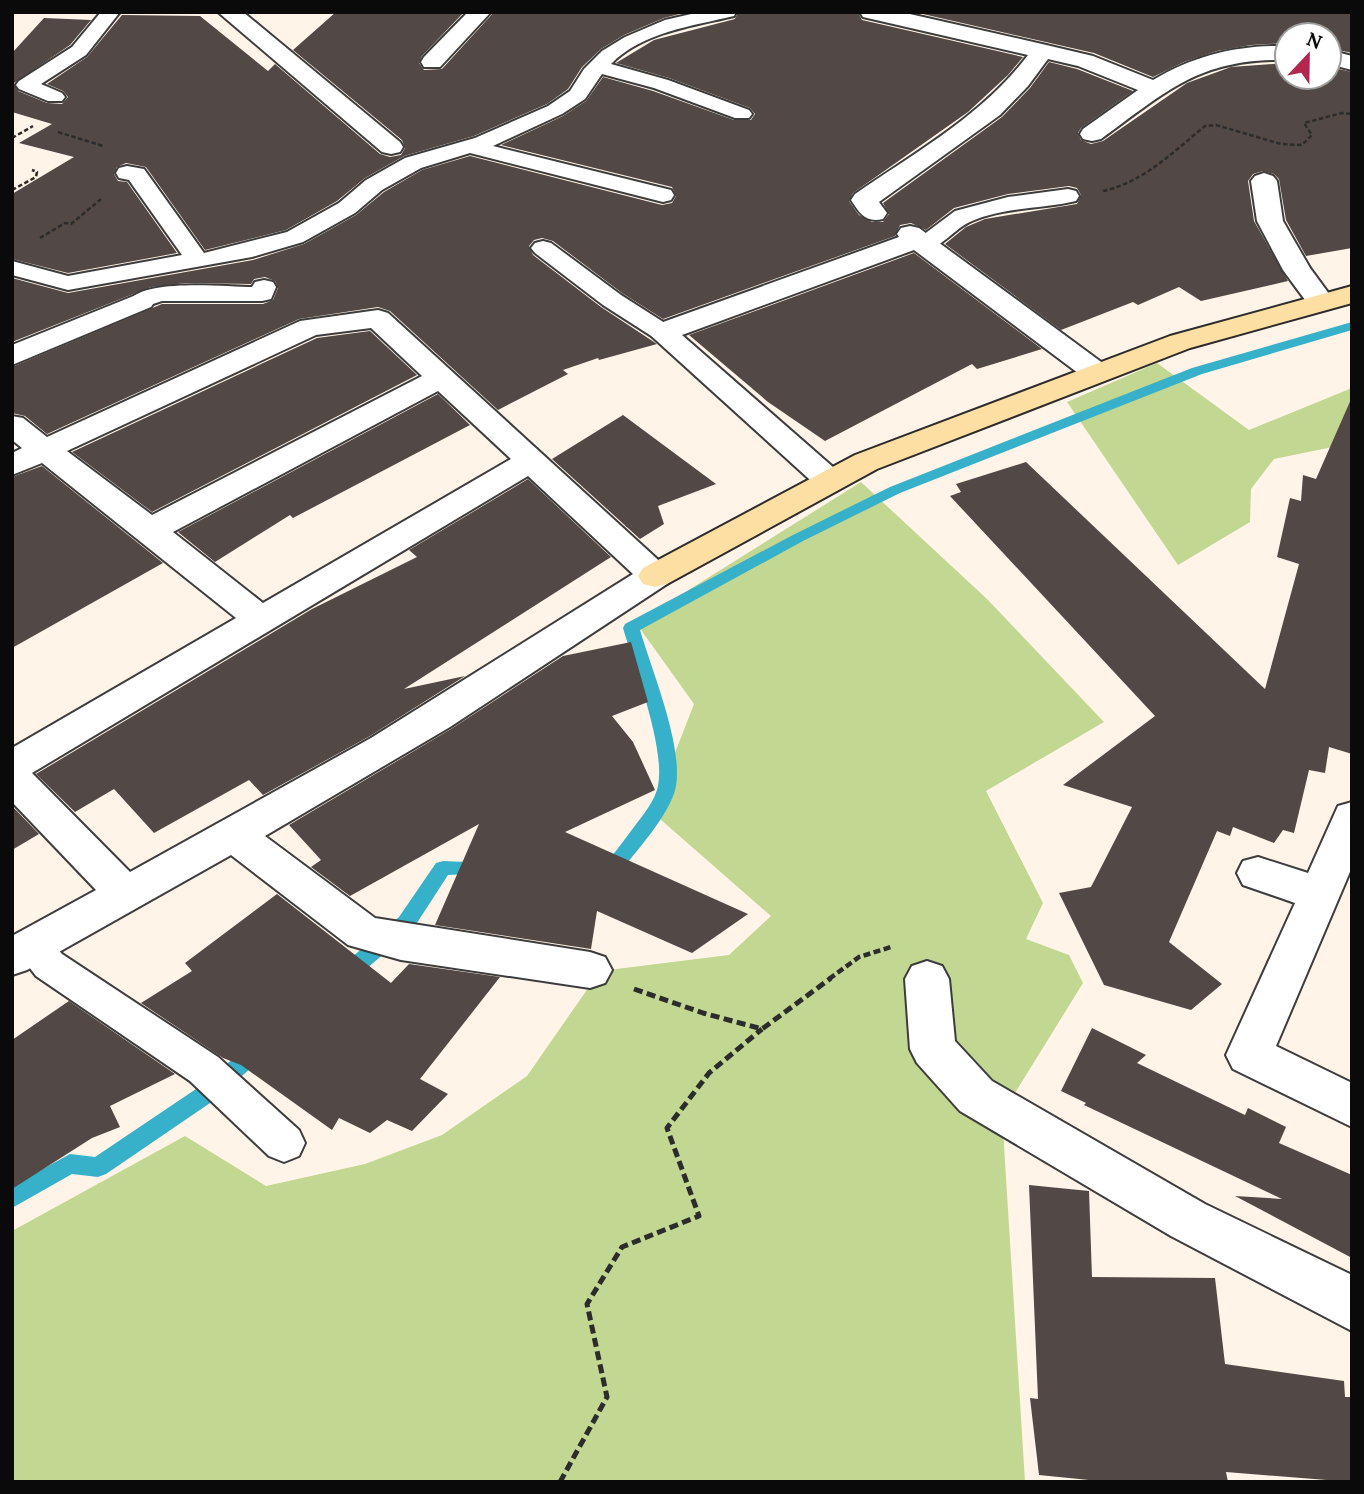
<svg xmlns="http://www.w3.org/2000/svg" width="1364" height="1494" font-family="Lora,serif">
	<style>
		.forest { fill: #c1d792 }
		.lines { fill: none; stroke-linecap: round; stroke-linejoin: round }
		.stream { fill: #36b1c9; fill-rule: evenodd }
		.building { fill: #524846 }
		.lane-casing { stroke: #3d3d3d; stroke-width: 4 }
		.street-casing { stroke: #3d3d3d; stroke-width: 4 }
		.secondary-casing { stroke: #2c2c2c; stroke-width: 4 }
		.path-far2 { stroke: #2c2c2c; stroke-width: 2.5; stroke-dasharray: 4.5 2.5; stroke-linecap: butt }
		.path-far1 { stroke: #2c2c2c; stroke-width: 4.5; stroke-dasharray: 7 3.5; stroke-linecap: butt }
		.path { stroke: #2c2c2c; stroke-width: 5; stroke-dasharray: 9 4.5; stroke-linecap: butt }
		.lane { fill: #fff; fill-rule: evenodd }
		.street { fill: #fff; fill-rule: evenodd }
		.secondary { fill: #fddea3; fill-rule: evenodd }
	</style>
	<rect width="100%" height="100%" fill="#fff4e7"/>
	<g class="forest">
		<polygon points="1157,363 1249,430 1352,388 1352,443 1274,459 1251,489 1250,522 1178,565 1067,402"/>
		<polygon points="861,482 987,599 1104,722 986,791 1043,903 1026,939 1069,955 1083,983 1002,1114 1025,1482 12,1482 12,1231 185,1136 266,1186 365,1164 442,1135 527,1076 600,971 729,955 771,916 652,812 694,704 636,623"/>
	</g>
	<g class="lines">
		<g class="stream">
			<path d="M1352,322v8l-150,44 -302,119 -97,48 -163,89c12,41 43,115 36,156 -5,28 -42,68 -59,89l-7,2 -12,-2 -2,-5 2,-5c13,-4 22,-20 30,-30 10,-14 24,-29 29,-45 11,-37 -23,-124 -34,-162l2,-4 168,-89 97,-48 302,-119z"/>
			<polygon points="443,861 489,863 491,868 489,873 448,875 413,929 352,981 345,983 338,981 335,975 338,969 399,917 436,863"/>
			<polygon points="258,1041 265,1044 268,1050 265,1056 213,1101 106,1174 98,1177 72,1174 12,1208 12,1186 70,1154 95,1157 199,1087 251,1044"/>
		</g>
	</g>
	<g class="building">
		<polygon points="336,12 464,12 422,56 419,63 424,70 442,69 494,12 687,12 664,18 624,35 601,49 582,67 568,89 547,104 474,136 404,156 365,178 337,201 286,230 205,250 146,167 126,163 117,167 114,174 118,181 127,182 177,253 68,273 12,259 12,194 74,157 19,143 52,124 12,112 12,53 44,18 91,20 70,45 14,83 18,91 47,103 62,104 68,97 63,91 47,84 87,57 122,15 200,16 268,71 275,64 380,154 390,157 401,155 405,148 402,140 293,50"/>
		<polygon points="738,12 858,12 862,20 1023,57 1008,75 968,112 853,193 849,201 859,215 872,222 883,222 889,214 883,203 1002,117 1030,88 1049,62 1077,69 1133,91 1081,128 1078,133 1081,140 1091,144 1103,141 1187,83 1231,67 1287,63 1287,77 1329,77 1329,67 1352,72 1352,248 1306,256 1286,220 1279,179 1274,174 1263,171 1253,174 1248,181 1254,221 1288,281 1201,301 1179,287 1138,305 1133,302 1061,330 945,244 966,227 985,219 1077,204 1081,195 1077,188 1069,186 1008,194 954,208 926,230 911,223 900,225 895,236 663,319 622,293 553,241 542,238 534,240 529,246 533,255 601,307 657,344 599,360 598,358 563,370 568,374 498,410 390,311 378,307 299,319 47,434 25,416 12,413 12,367 162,304 263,304 273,300 278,288 275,281 265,277 254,279 251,284 186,283 151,287 12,342 12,278 68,293 253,260 304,244 356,215 384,192 422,170 470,156 662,205 672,203 676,196 672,187 501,145 563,116 586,101 603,77 653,91 734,120 751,120 755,114 750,108 669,78 616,63 654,40 735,19"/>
		<polygon points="914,12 1352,12 1352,53 1329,48 1329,35 1287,35 1287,43 1251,45 1217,51 1184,62 1153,77 1094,53"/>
		<polygon points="914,253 1042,349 977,369 972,364 825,441 768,402 689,335"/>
		<polygon points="370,331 417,375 152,512 72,452 317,338"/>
		<polygon points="438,394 470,425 293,518 290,515 215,562 178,532"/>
		<polygon points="1352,397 1352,754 1329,747 1325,773 1309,770 1294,833 1283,830 1274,843 1233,827 1230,836 1217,831 1169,942 1222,984 1191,1010 1104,985 1059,893 1091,887 1132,807 1063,785 1155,716 950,496 961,492 956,484 1026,462 1265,689 1299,564 1277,557 1290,498 1301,501 1303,475 1316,479"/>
		<polygon points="623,415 716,484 658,506 664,524 640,539 552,459"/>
		<polygon points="42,466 163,563 12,648 12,477"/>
		<polygon points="528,479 611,557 404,689 465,676 370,736 263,795 249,780 154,833 114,789 75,812 36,774 312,609 417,557 409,550"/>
		<polygon points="631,642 648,702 612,716 633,742 655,790 565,832 748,914 692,953 597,911 591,949 435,925 479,824 350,896 311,867 321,860 289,825 451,729 563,656"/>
		<polygon points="12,806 39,834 12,850"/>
		<polygon points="277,894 391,983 409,964 500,977 420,1079 448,1094 412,1131 387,1120 370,1133 339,1118 332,1130 241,1065 223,1058 141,1003 192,971 185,963"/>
		<polygon points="69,1001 175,1074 110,1106 120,1127 92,1138 12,1189 12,1040"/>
		<polygon points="1092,1028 1146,1055 1137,1063 1245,1115 1248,1108 1286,1127 1279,1143 1352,1175 1352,1258 1235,1196 1282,1199 1084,1105 1086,1103 1061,1091"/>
		<polygon points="1029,1185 1089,1191 1092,1277 1215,1278 1225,1364 1344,1381 1345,1397 1352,1397 1352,1482 1226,1472 1228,1482 1109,1482 1039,1475 1030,1398 1038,1399"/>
	</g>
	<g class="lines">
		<defs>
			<g id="lane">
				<polygon points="101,12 120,12 86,55 41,84 62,93 65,97 62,101 48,101 19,89 16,85 19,81 72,47"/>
				<path d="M700,12h36l-2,4c-41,10 -92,16 -123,48l57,16 81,30 3,4 -3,4h-14l-81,-30 -52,-14 -17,25 -23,15 -69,32 178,44 3,5 -3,5 -8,2 -193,-49 -49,15 -39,22 -27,23 -52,29 -51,15 -184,33 -56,-15v-14l56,15 114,-21 -53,-75 -10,-2 -3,-5 3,-5 8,-2 17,3 60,84 83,-21 52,-29 27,-23 39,-22 70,-20 73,-32 22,-15 14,-22 18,-18 23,-14 40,-17z"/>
				<path d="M1068,189l8,2 3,5 -3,5c-34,8 -71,6 -104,20 -20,8 -34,34 -57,28l-4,-5 44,-33 53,-14z"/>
				<polygon points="543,241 551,243 621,295 671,327 675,332 671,337 662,340 653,337 603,305 535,253 531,248 535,243"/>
				<path d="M264,280l9,2 3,5 -5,12 -9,2h-100l-21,7 -9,-2 -3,-5c16,-23 96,-14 123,-14l3,-5z"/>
				<polygon points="32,931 45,935 62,954 218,1057 299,1130 305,1143 299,1156 284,1162 269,1156 190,1081 36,976 13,946 19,935"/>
			</g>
			<g id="street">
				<polygon points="218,12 243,12 400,142 403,147 400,152 391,154 382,152"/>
				<polygon points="468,12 491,12 440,67 424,67 421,62 424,57"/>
				<path d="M860,12h41l141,32 51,12 60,24c43,-25 84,-35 134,-34v14c-87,-2 -120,31 -186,79l-9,2 -9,-2 -3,-5 3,-5 55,-39 -60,-24 -30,-7 -20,27 -28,29 -121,87 8,11 -4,6c-17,4 -23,-5 -32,-19l4,-6c61,-42 128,-79 173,-139l-165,-38z"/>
				<polygon points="1329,50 1352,56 1352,70 1329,64"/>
				<polygon points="1264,173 1273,176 1277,181 1283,221 1310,268 1335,302 1331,308 1321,310 1311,308 1283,270 1257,221 1251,181 1255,176"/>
				<polygon points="910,226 919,228 1108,367 1112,373 1108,379 1097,382 1086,379 914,250 682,335 841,474 846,481 841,488 830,491 819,488 647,332 652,326 899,237 897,234 901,228"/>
				<polygon points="141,293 151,295 155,301 151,307 12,365 12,345"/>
				<path d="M378,310l10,3 279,255 5,8 -5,8 -217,143 -185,109 110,82 215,34 15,5 7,13 -7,13 -15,5 -189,-28 -53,-15 -117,-90 -204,115 -15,5v-39l84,-46 -84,-88v-54l224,-130 -194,-155 -30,12v-22l10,-5 -10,-8v-24l11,2 24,19 253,-116zM371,328l51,48 -270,139 -85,-64 249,-116zM438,391l73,68 -248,144 -90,-71zM528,476l105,98 -262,164 -241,134 -98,-99z"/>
				<polygon points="1352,802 1352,867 1276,1046 1352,1083 1352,1127 1233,1069 1226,1055 1295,903 1243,885 1237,873 1243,861 1258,857 1308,873 1338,806"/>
				<polygon points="927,961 942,966 949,979 955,1041 992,1081 1205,1204 1352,1275 1352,1331 1171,1236 960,1111 917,1063 910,1049 905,979 912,966"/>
			</g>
			<polygon id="secondary" points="1352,286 1352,303 1190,348 877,469 667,584 655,587 643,584 638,576 643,568 855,455 1170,336"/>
		</defs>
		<use href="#lane" class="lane-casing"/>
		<use href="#street" class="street-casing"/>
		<use href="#secondary" class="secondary-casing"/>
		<g class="path-far2">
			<polyline points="58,132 103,146"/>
			<polyline points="12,138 33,126"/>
			<polyline points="12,190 36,177 37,172 32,170"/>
			<path d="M1103,191c41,-9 70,-39 102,-65l11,-1 65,19 21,1 10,-10 -8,-12 38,-10 10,1"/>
			<polyline points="40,238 65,223 71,224 101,199"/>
		</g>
		<polyline class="path-far1" points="829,979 859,957 891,947"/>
		<g class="path">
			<polyline points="634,989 703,1013 762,1029 831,978"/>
			<polyline points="560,1482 607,1397 587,1304 622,1247 699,1216 667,1128 709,1073 762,1029"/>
		</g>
		<use href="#lane" class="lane"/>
		<use href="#street" class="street"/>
		<use href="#secondary" class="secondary"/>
	</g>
	<rect width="1364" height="1494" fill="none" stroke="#0a0a0a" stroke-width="28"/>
	<g transform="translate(1308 56) rotate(22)"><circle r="33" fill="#ffffff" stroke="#9d9d9d" stroke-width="2"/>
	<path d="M0-5L12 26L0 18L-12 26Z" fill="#b5264e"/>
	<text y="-10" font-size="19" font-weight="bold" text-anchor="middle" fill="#0a0a0a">N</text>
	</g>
</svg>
